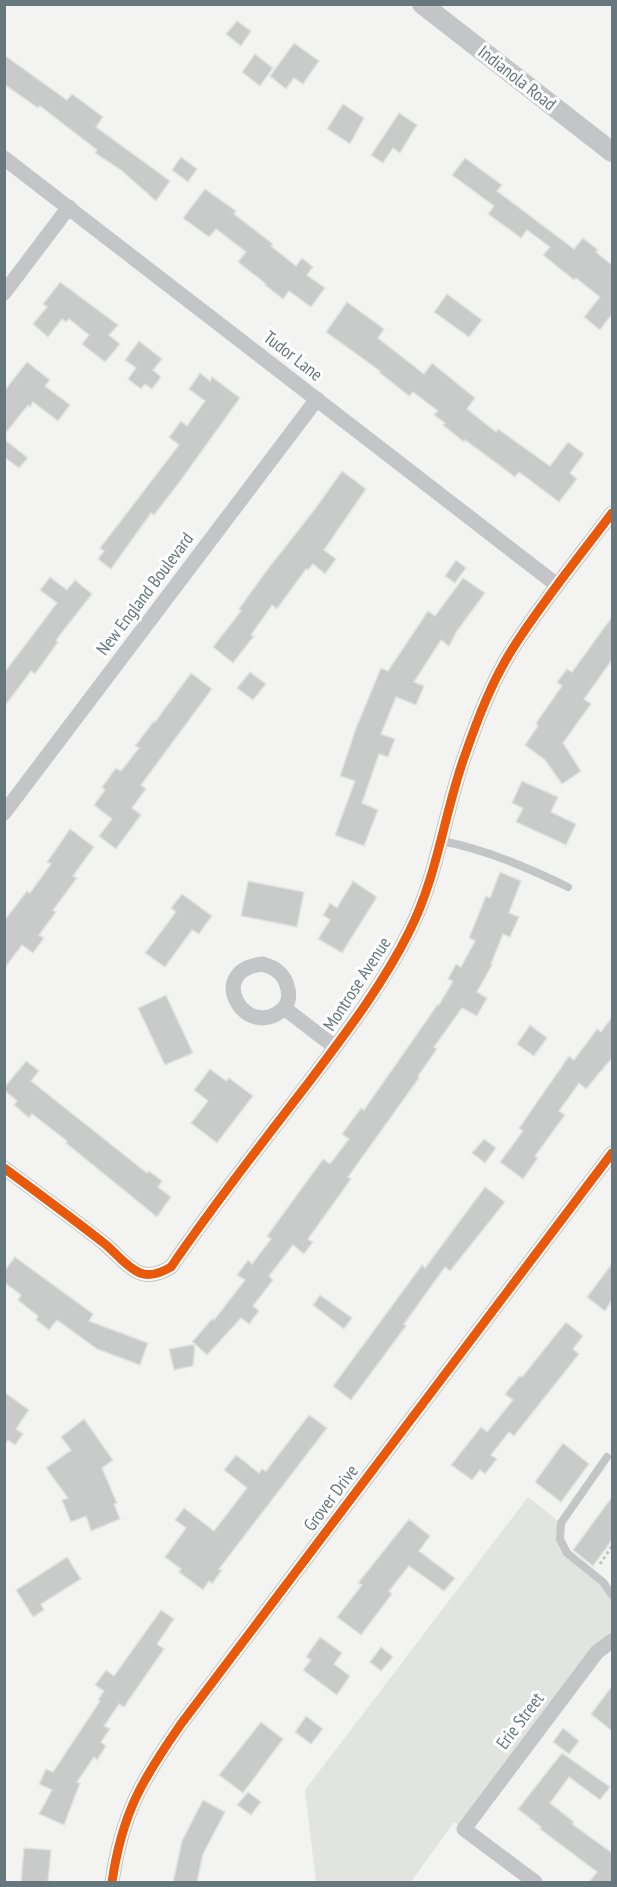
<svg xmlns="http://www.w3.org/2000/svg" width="617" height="1887" font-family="'PT Sans Narrow',sans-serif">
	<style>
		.green { fill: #e2e4e0 }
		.building { fill: #c9caca; stroke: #e2e2e2; stroke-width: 1.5 }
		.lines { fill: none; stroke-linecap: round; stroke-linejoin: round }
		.path { stroke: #c2c3c3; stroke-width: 3; stroke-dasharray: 3 3; stroke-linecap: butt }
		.service { stroke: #c3c5c6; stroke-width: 8 }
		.minor { stroke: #c3c5c6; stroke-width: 15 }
		.tertiary { stroke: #c3c5c6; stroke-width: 20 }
		.cycleway-casing { stroke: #fff; stroke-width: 13 }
		.cycleway { stroke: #e8590c; stroke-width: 9 }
		.labels { text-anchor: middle; stroke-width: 6; stroke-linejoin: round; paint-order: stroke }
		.street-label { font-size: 18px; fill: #67777e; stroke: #fff }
	</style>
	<rect width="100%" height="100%" fill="#f3f3f2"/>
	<polygon class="green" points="528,1497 561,1523 560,1539 567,1553 612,1590 612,1641 464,1829 454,1822 411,1882 316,1882 305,1790"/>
	<g class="building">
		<polygon points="237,21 251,31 241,46 226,34"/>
		<polygon points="294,43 319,61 303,84 294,78 286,89 270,76"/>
		<polygon points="255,54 273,68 260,86 242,72"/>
		<polygon points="4,55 67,100 72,94 103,117 96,127 170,181 156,201 121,170 95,153 97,150 40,106 38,108 4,84"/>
		<polygon points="343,104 364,118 350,144 327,129"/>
		<polygon points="399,113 417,125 400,153 393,148 383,163 371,155"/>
		<polygon points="181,157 197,169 188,182 172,170"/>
		<polygon points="465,158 502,185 497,191 574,249 583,238 598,250 596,252 612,265 612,314 600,330 584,317 600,297 576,278 574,280 543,255 550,247 527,230 521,238 488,214 494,206 452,175"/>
		<polygon points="205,189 236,211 234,214 273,244 271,246 296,266 302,258 313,267 307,275 325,288 311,307 289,291 283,299 265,285 266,284 238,262 246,252 216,229 209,237 183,218"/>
		<polygon points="60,282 118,325 109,335 120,344 105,362 82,344 89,335 69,319 66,322 62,319 48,337 33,324 47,307 43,304"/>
		<polygon points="447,294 482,320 469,337 434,312"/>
		<polygon points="347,302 384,329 378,338 424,374 432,363 475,398 467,409 496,432 498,429 550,466 568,442 584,454 570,473 577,479 559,502 519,472 515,477 465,440 464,442 443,425 445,423 434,415 438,411 413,392 409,396 379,372 380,371 326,332"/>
		<polygon points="139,341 162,359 153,370 161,377 152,389 145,384 141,389 128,379 136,368 125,360"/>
		<polygon points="27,362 50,380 45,386 70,405 58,421 33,402 30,407 28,405 4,435 4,391"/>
		<polygon points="200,373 210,381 212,377 240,398 178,484 154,515 151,513 111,569 98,559 104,551 100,548 179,445 169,437 181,421 187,426 205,401 189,389"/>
		<polygon points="4,439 28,458 19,468 4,457"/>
		<polygon points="342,471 366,489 324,550 336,559 325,574 313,564 308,570 306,569 277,609 272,605 251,635 254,636 233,663 213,647 241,611 239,609 267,570 315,509"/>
		<polygon points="456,560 466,568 455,583 445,576"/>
		<polygon points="50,577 67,590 75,580 92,594 56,640 58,642 35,674 31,671 4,707 4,673 57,603 40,590"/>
		<polygon points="463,578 485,593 457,631 449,646 441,640 414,682 424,686 416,705 396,697 381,734 395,739 388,757 379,754 362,803 378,810 364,846 335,835 355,781 340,776 356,728 381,668 388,671 428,611 435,616"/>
		<polygon points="612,617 612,660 584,699 591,704 563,743 581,771 562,784 545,760 525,745 538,726 536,723 562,686 557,682 567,669 572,672"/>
		<polygon points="250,672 266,684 253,700 237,688"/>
		<polygon points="191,673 212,689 141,785 146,789 132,808 141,815 116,849 99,836 112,819 94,805 105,790 102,787 116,768 121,771 139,748 135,746 154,721 155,722"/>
		<polygon points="522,781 558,797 551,812 576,824 566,845 516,822 523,808 512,803"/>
		<polygon points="70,829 94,847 73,876 77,878 53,910 56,912 39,935 44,938 33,953 22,945 4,969 4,921 27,891 30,893 51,864 47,862"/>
		<polygon points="500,872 521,881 509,913 519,917 510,937 503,934 491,964 492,965 477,992 487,998 477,1016 462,1008 434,1047 437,1049 418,1076 419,1078 348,1177 351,1179 308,1239 313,1242 304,1254 293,1245 269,1276 273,1280 253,1306 259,1311 249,1324 241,1318 207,1355 195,1344 193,1366 174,1370 169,1349 195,1344 192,1342 212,1319 214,1320 245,1280 237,1275 248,1260 252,1264 271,1239 267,1236 323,1159 330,1164 349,1139 342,1134 361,1108 364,1110 438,1004 439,1005 453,981 448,979 456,964 461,967 475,941 469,938 486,896 490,898"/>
		<polygon points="248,881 304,892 297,927 241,916"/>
		<polygon points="353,881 377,897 342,953 318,939 330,920 323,915 330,903 337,908"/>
		<polygon points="182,894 212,916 199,934 192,930 165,967 145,953 176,912 171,908"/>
		<polygon points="166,995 193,1053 165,1065 138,1008"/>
		<polygon points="612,1017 612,1058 586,1089 579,1083 559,1111 565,1115 535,1156 538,1158 523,1179 500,1162 523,1131 519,1128 569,1056 574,1060 597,1029 601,1032"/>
		<polygon points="530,1025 547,1038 534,1056 517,1044"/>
		<polygon points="26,1061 39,1071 31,1081 147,1173 149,1171 162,1181 158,1187 171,1197 157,1217 66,1143 67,1141 32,1114 29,1118 14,1105 17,1101 4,1090 4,1088"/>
		<polygon points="210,1069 226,1081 229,1078 253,1096 217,1143 191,1123 208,1101 194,1090"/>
		<polygon points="484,1139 496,1148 485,1163 472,1153"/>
		<polygon points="485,1187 505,1202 450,1271 445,1267 404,1324 406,1326 351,1400 333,1386 422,1265 425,1268"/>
		<polygon points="15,1257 93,1314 89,1321 148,1343 140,1365 97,1349 57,1320 49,1330 36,1320 38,1316 18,1300 21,1295 4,1282 4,1271"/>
		<polygon points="612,1264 612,1300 605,1311 587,1297"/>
		<polygon points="320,1295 352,1318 344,1329 313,1305"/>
		<polygon points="566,1322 583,1336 573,1349 579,1354 514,1436 509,1432 491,1455 497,1459 485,1474 480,1470 472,1480 451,1465 481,1427 487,1432 513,1400 505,1394 520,1376 522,1377"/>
		<polygon points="4,1392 29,1410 16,1429 23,1434 15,1445 8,1440 4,1445"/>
		<polygon points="309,1415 327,1428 219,1569 222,1570 212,1584 209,1581 203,1590 179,1572 181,1569 165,1557 186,1528 175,1520 184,1508 214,1531 247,1488 224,1470 236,1455 259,1473 262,1469 266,1471"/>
		<polygon points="84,1419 113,1460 102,1468 117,1503 114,1504 120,1519 91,1531 86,1516 71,1522 62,1500 68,1498 46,1468 71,1450 61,1437"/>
		<polygon points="563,1443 589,1464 561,1502 535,1482"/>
		<polygon points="612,1497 612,1540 593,1566 573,1550"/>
		<polygon points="409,1519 430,1536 419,1551 455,1578 444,1591 409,1566 389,1591 392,1594 361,1635 337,1617 362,1585 358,1583"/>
		<polygon points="67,1557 81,1579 41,1604 44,1610 33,1617 16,1590"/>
		<polygon points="161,1610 174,1619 157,1644 164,1649 124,1707 119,1704 104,1726 110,1729 101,1742 106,1746 97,1760 94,1757 77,1782 80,1783 64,1825 39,1814 52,1790 39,1784 46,1769 53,1772 100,1701 98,1700 104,1691 95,1685 106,1670 114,1676"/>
		<polygon points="320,1637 342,1653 334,1664 350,1676 337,1695 303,1670 311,1660 306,1657"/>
		<polygon points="381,1647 393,1657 381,1671 370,1662"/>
		<polygon points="612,1686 612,1731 591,1714"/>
		<polygon points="306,1716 323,1729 311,1744 295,1732"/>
		<polygon points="261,1722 283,1739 243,1793 219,1775"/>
		<polygon points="563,1728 579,1741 569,1754 553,1742"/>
		<polygon points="562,1753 610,1787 600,1800 569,1777 550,1803 574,1822 572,1824 612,1853 612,1882 589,1882 597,1872 540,1829 541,1827 518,1809"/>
		<polygon points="248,1792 261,1802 251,1815 237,1805"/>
		<polygon points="203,1800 225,1812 203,1854 197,1882 173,1882 182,1841"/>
		<polygon points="24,1848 51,1850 48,1882 21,1882"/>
	</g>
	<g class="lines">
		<polyline class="path" points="600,1564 612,1546"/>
		<g class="service">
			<path d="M442,841c45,9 84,26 126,46"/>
			<polyline points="607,1457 561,1523 560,1539 567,1553 603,1582 612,1595"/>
		</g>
		<g class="minor">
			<polyline points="4,158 557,585"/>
			<polyline points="4,293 69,207"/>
			<polyline points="4,813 317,399"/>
			<path d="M263,964c4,2 10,3 13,6 12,8 18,30 6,40 -37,31 -78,-40 -19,-46z"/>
			<polyline points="284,1008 335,1047"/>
			<path d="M4,1168c34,25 68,50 101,76 11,9 21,23 35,29 11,4 21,0 31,-6 43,-63 91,-124 138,-185 36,-48 73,-96 100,-150 29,-57 35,-119 56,-177 13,-37 27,-74 48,-107 30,-47 66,-91 99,-135"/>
			<path d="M112,1882c10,-69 30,-102 69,-158l431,-571"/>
			<polyline points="535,1882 464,1829 597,1652 612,1641"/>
		</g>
		<polyline class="tertiary" points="422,4 612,152"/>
		<defs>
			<g id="cycleway">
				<path d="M4,1168c34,25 68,50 101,76 11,9 21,23 35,29 11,4 21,0 31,-6 43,-63 91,-124 138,-185 36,-48 73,-96 100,-150 29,-57 35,-119 56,-177 13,-37 27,-74 48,-107 30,-47 66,-91 99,-135"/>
				<path d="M112,1882c10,-69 30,-102 69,-158l431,-571"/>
			</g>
		</defs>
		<use href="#cycleway" class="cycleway-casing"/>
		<use href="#cycleway" class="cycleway"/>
	</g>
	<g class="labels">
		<g class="street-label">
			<text transform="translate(517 78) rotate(38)" y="6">Indianola Road</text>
			<text transform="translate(293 356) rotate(38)" y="6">Tudor Lane</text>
			<text transform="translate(145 594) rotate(-53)" y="6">New England Boulevard</text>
			<text transform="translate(357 984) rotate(-57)" y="6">Montrose Avenue</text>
			<text transform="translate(331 1498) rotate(-53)" y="6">Grover Drive</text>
			<text transform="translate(520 1721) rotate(-53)" y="6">Erie Street</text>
		</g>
	</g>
	<rect width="617" height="1887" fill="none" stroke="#67777e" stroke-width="12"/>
</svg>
